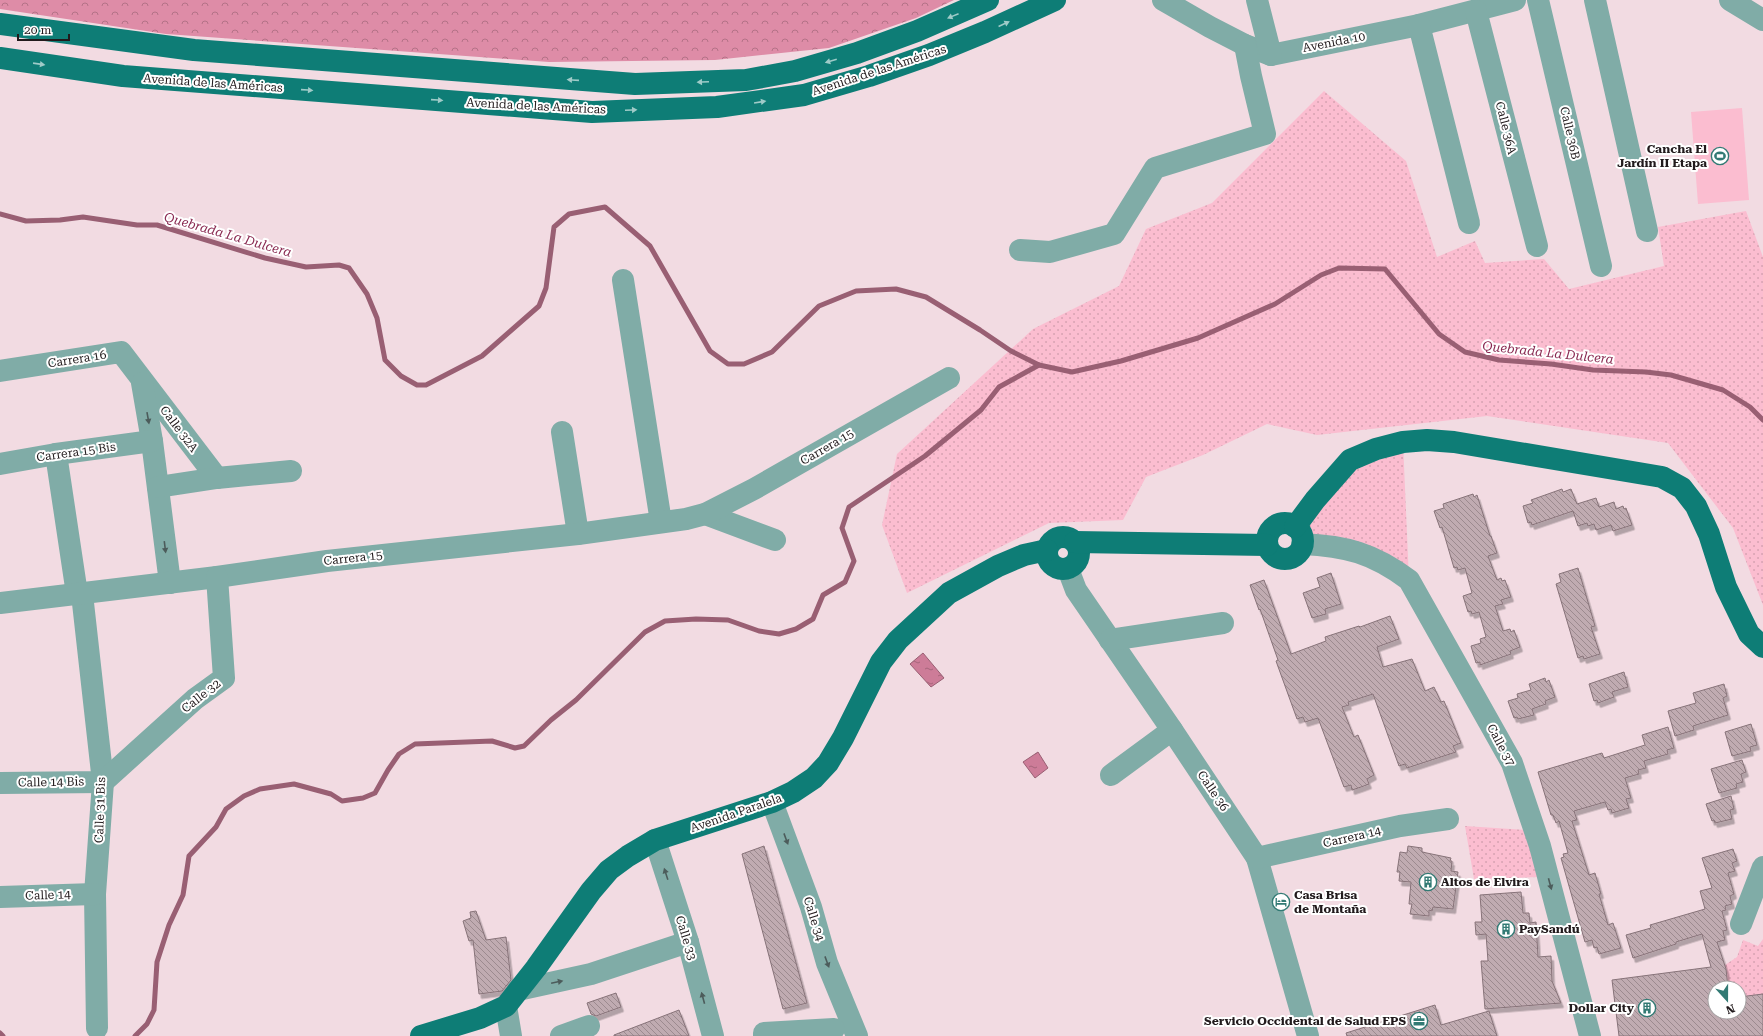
<svg xmlns="http://www.w3.org/2000/svg" width="1763" height="1036" font-family="'Roboto Serif',serif">
	<style>
		.grass { fill: url(#grass-dots) }
		.forest { fill: url(#forest-crowns) }
		.garden { fill: #fbbdd0 }
		.water { fill: url(#water-ripples); stroke: #995f73 }
		.lines { fill: none; stroke-linecap: round; stroke-linejoin: round }
		.stream { stroke: #995f73; stroke-width: 5 }
		.building { fill: url(#building-back-hatch); stroke: #877379; filter: url(#shadow) }
		.minor { stroke: #80aca7; stroke-width: 22 }
		.major { stroke: #0e7d76; stroke-width: 22 }
		.oneway { fill: #9fcbc8 }
		.oneway2 { fill: #4c5c5b }
		.labels { text-anchor: middle; stroke-width: 4; stroke-linejoin: round; paint-order: stroke }
		.street-label { font-size: 12px; fill: #211a1c; stroke: #fff }
		.poi-label { font-size: 12px; font-weight: bold; fill: #211a1c; stroke: #fff; text-anchor: end }
		.water-label { font-size: 13px; font-style: italic; fill: #892951; stroke: #fff }
	</style>
	<defs>
		<pattern id="grass-dots" width="8" height="8" patternUnits="userSpaceOnUse"><rect width="8" height="8" fill="#fbbdd0"/><path d="M2 2h.1M6 6h.1" fill="none" stroke="#d7a2b2" stroke-width="1.8" stroke-linecap="round"/></pattern>
		<pattern id="forest-crowns" width="20" height="18" patternUnits="userSpaceOnUse"><rect width="20" height="18" fill="#de8ca7"/><path d="M2 6a3 3 0 1 1 6 0M12 15a3 3 0 1 1 6 0" fill="none" stroke="#b47287"/></pattern>
		<pattern id="water-ripples" width="26" height="14" patternUnits="userSpaceOnUse"><rect width="26" height="14" fill="#cd7c98"/><path d="M2 4q2-2 4 0t4 0M15 11q2-2 4 0t4 0" fill="none" stroke="#a6657b"/></pattern>
		<pattern id="building-back-hatch" width="6" height="6" patternUnits="userSpaceOnUse"><rect width="6" height="6" fill="#c0abb1"/><path d="M-1 5l2 2M0 0l6 6M5-1l2 2" fill="none" stroke="#9c8a8f"/></pattern>
		<filter id="shadow"><feDropShadow dx="2.5" dy="4.5" stdDeviation="0" flood-color="#0004"/></filter>
	</defs>
	<rect width="100%" height="100%" fill="#f2dbe2"/>
	<g class="grass">
		<polygon points="1324,91 1406,161 1437,257 1475,241 1485,263 1544,259 1569,289 1664,266 1658,227 1746,211 1763,257 1763,605 1733,528 1668,443 1487,416 1317,435 1267,424 1203,455 1146,477 1123,520 1049,523 907,593 882,525 897,454 1033,329 1119,286 1146,229 1212,203"/>
		<polygon points="1403,442 1409,580 1302,538 1315,500 1350,460"/>
		<polygon points="1465,826 1527,830 1540,877 1474,879"/>
		<polygon points="1763,939 1763,994 1739,997 1739,988 1728,988 1725,965 1737,957 1743,940 1758,946"/>
	</g>
	<polygon class="forest" points="0,0 954,0 916,18 829,48 715,60 549,62 166,34 0,9"/>
	<polygon class="garden" points="1742,108 1749,200 1698,204 1691,112"/>
	<g class="water">
		<polygon points="923,653 944,678 931,687 910,664"/>
		<polygon points="1038,752 1048,768 1035,778 1023,762"/>
	</g>
	<g class="lines">
		<g class="stream">
			<polyline points="0,214 26,221 60,220 83,217 137,225 157,225 265,258 306,267 339,265 349,268 367,294 377,318 385,360 401,376 417,385 426,385 482,356 539,306 546,288 554,227 569,214 605,207 650,246 710,351 728,364 744,364 772,352 819,306 856,291 896,289 926,297 980,330 1011,351 1039,365 1072,372 1121,361 1198,338 1275,304 1321,275 1339,268 1385,269 1439,334 1465,352 1499,360 1551,364 1593,370 1646,372 1671,375 1723,390 1750,407 1763,420"/>
			<polyline points="0,1033 3,1036"/>
			<polyline points="135,1036 147,1024 154,1010 157,962 169,925 183,895 189,856 216,827 226,809 244,796 260,789 294,784 331,794 342,801 363,798 375,793 388,770 399,754 415,744 492,741 515,748 524,746 551,720 576,700 645,632 665,621 696,619 728,620 759,631 779,634 796,629 813,619 823,595 845,582 854,561 842,528 849,507 925,456 981,410 999,387 1039,365"/>
		</g>
	</g>
	<g class="building">
		<polygon points="1562,489 1563,492 1571,489 1577,504 1596,498 1599,507 1614,502 1616,509 1623,506 1624,509 1626,508 1632,525 1613,531 1611,525 1596,530 1594,524 1588,526 1587,523 1578,526 1573,511 1532,525 1531,522 1528,523 1523,506 1533,503 1531,500"/>
		<polygon points="1473,494 1474,497 1477,495 1490,536 1491,536 1497,553 1488,556 1497,580 1501,578 1502,581 1505,580 1511,597 1501,600 1503,604 1495,606 1503,631 1510,629 1511,632 1514,630 1520,647 1510,651 1511,654 1480,665 1480,662 1476,663 1471,646 1481,643 1480,639 1486,637 1479,612 1472,614 1471,611 1468,612 1463,596 1472,593 1465,568 1458,570 1457,567 1454,568 1442,527 1440,528 1434,511 1444,508 1443,504"/>
		<polygon points="1578,568 1595,626 1591,627 1600,654 1584,659 1583,656 1578,658 1556,584 1561,582 1559,574"/>
		<polygon points="1331,573 1341,604 1325,609 1326,614 1312,618 1303,593 1320,587 1317,578"/>
		<polygon points="1264,580 1291,654 1326,641 1325,637 1359,626 1360,627 1390,616 1399,639 1377,647 1383,667 1412,659 1425,691 1434,687 1441,702 1444,701 1461,743 1453,746 1456,752 1407,768 1405,764 1399,766 1373,694 1348,702 1349,705 1342,707 1354,737 1358,735 1374,775 1367,779 1369,784 1361,787 1352,790 1351,785 1344,787 1318,718 1305,722 1303,717 1297,719 1276,661 1278,660 1260,609 1259,610 1250,585"/>
		<polygon points="1624,672 1628,687 1612,692 1614,697 1598,703 1597,700 1594,701 1589,684"/>
		<polygon points="1545,678 1546,682 1549,680 1555,697 1545,701 1546,704 1532,709 1534,715 1518,719 1517,717 1514,718 1508,701 1518,698 1517,694 1531,690 1529,684"/>
		<polygon points="1724,684 1727,696 1723,698 1728,715 1693,726 1694,730 1675,736 1668,711 1696,703 1693,693"/>
		<polygon points="1751,724 1757,745 1750,747 1751,751 1732,756 1725,732"/>
		<polygon points="1668,727 1674,748 1667,750 1668,754 1644,761 1646,768 1638,770 1639,774 1625,778 1631,798 1626,799 1629,808 1612,813 1611,809 1608,810 1605,802 1574,811 1577,820 1572,821 1589,875 1595,873 1601,894 1599,894 1608,925 1613,923 1621,948 1599,954 1597,947 1594,948 1592,940 1585,942 1561,858 1564,857 1563,854 1568,853 1559,821 1556,823 1553,815 1551,815 1538,772 1602,753 1604,758 1645,745 1642,735"/>
		<polygon points="1742,760 1746,772 1741,774 1743,782 1736,784 1737,788 1719,793 1711,769"/>
		<polygon points="1731,796 1734,809 1730,810 1732,819 1715,823 1714,820 1712,821 1706,804"/>
		<polygon points="764,846 807,1003 783,1009 742,854"/>
		<polygon points="1408,846 1422,848 1422,852 1451,858 1450,861 1452,861 1451,871 1458,872 1453,909 1433,907 1432,911 1429,910 1429,916 1410,914 1412,904 1409,904 1411,882 1399,881 1400,872 1397,872 1400,852 1407,853"/>
		<polygon points="1733,849 1737,861 1732,863 1735,871 1728,873 1734,894 1730,896 1732,904 1725,906 1726,910 1722,911 1727,930 1723,931 1725,940 1717,942 1726,969 1728,988 1715,988 1715,1012 1739,1012 1739,997 1763,994 1763,1036 1619,1036 1612,980 1711,967 1702,934 1676,942 1676,944 1633,958 1626,935 1651,928 1650,925 1705,909 1700,891 1712,888 1702,858"/>
		<polygon points="1521,892 1523,913 1529,913 1530,923 1536,922 1538,957 1551,956 1552,981 1561,1003 1485,1009 1481,961 1488,961 1486,934 1476,935 1475,922 1482,922 1480,895"/>
		<polygon points="476,911 486,940 506,937 511,980 502,991 479,994 473,940 469,941 463,921 471,918 470,912"/>
		<polygon points="616,993 621,1007 596,1016 591,1014 587,1003"/>
		<polygon points="1435,1005 1441,1025 1489,1011 1497,1036 1347,1036 1346,1033"/>
		<polygon points="679,1010 689,1036 614,1036 614,1035"/>
	</g>
	<g class="lines">
		<g class="minor">
			<polyline points="1163,0 1210,27 1245,45 1271,55 1419,25 1515,0"/>
			<polyline points="1257,0 1271,55"/>
			<polyline points="1538,0 1601,266"/>
			<polyline points="1595,0 1647,231"/>
			<polyline points="1730,0 1763,20"/>
			<polyline points="1476,11 1537,246"/>
			<polyline points="1419,25 1469,223"/>
			<polyline points="1020,250 1050,252 1114,234 1155,168 1265,134 1251,76 1245,45"/>
			<polyline points="623,280 661,522"/>
			<polyline points="0,371 121,352 217,478"/>
			<polyline points="142,383 152,441 170,583"/>
			<polyline points="562,432 578,534"/>
			<polyline points="56,454 77,594"/>
			<polyline points="0,464 56,454 152,441"/>
			<polyline points="158,487 217,478 291,471"/>
			<polyline points="705,514 775,540"/>
			<path d="M1302,544c44,2 71,9 107,36l103,183 28,83 50,190"/>
			<polyline points="1068,569 1076,590 1172,730 1257,858 1308,1036"/>
			<polyline points="82,594 103,782 95,894 97,1028"/>
			<polyline points="0,603 217,577 327,561 578,534 686,519 705,514 754,489 949,378"/>
			<polyline points="1110,640 1223,623"/>
			<polyline points="1111,775 1172,730"/>
			<polyline points="0,783 103,782 195,699 224,678 217,577"/>
			<polyline points="772,802 811,907 827,963 857,1036"/>
			<polyline points="655,840 688,942 713,1036"/>
			<polyline points="1257,858 1400,826 1448,819"/>
			<polyline points="0,897 95,894"/>
			<polyline points="1741,924 1763,867"/>
			<polyline points="518,990 591,974 688,942"/>
			<polyline points="506,1006 511,1036"/>
			<polyline points="561,1036 589,1026"/>
			<polyline points="764,1036 764,1033 834,1029"/>
		</g>
		<g class="major">
			<polyline points="0,24 194,50 635,84 746,80 795,71 857,53 917,31 988,0"/>
			<polyline points="0,58 123,76 592,112 717,107 804,95 869,76 929,55 985,32 1055,0"/>
			<circle cx="1285" cy="541" r="18"/>
			<polyline points="1295,527 1315,500 1350,460 1376,449 1403,442 1427,440 1454,442 1662,477 1682,488 1696,506 1709,534 1726,587 1749,634 1763,647"/>
			<circle cx="1063" cy="553" r="16"/>
			<polyline points="1075,542 1267,545"/>
			<polyline points="421,1036 480,1018 506,1006 536,968 591,891 609,870 628,856 655,840 772,802 793,792 814,778 828,763 843,738 881,662 898,640 949,593 998,566 1024,555 1047,550"/>
		</g>
	</g>
	<defs><path id="oneway-solid" d="M-6-.8H1V-3.2L6.5 0L1 3.2V.8H-6Z"/></defs>
	<g class="oneway">
		<use href="#oneway-solid" transform="translate(953 16) rotate(158)"/>
		<use href="#oneway-solid" transform="translate(1004 24) rotate(-25)"/>
		<use href="#oneway-solid" transform="translate(831 61) rotate(164)"/>
		<use href="#oneway-solid" transform="translate(39 64) rotate(8)"/>
		<use href="#oneway-solid" transform="translate(573 80) rotate(-176)"/>
		<use href="#oneway-solid" transform="translate(703 82) rotate(178)"/>
		<use href="#oneway-solid" transform="translate(307 90) rotate(4)"/>
		<use href="#oneway-solid" transform="translate(437 100) rotate(4)"/>
		<use href="#oneway-solid" transform="translate(760 102) rotate(-9)"/>
		<use href="#oneway-solid" transform="translate(631 110) rotate(-2)"/>
	</g>
	<g class="oneway2">
		<use href="#oneway-solid" transform="translate(148 418) rotate(80)"/>
		<use href="#oneway-solid" transform="translate(165 547) rotate(83)"/>
		<use href="#oneway-solid" transform="translate(786 839) rotate(70)"/>
		<use href="#oneway-solid" transform="translate(666 874) rotate(-108)"/>
		<use href="#oneway-solid" transform="translate(1550 884) rotate(75)"/>
		<use href="#oneway-solid" transform="translate(827 962) rotate(70)"/>
		<use href="#oneway-solid" transform="translate(557 982) rotate(-12)"/>
		<use href="#oneway-solid" transform="translate(703 998) rotate(-105)"/>
	</g>
	<defs>
		<symbol id="stadium-ring" viewBox="-11 -11 22 22"><circle r="9.5" fill="#fff" stroke="#327a74" stroke-width="1.5"/><path d="M0-5a6.5 5 0 1 0 0 10a6.5 5 0 1 0 0-10ZM-3.5-1.8h7v3.6h-7Z" fill="#327a74"/></symbol>
		<symbol id="building-ring" viewBox="-11 -11 22 22"><circle r="9.5" fill="#fff" stroke="#327a74" stroke-width="1.5"/><path d="M-4-6H4V6H1V3H-1V6H-4ZM-2.5-4.3h1.7v1.8h-1.7ZM.8-4.3h1.7v1.8H.8ZM-2.5-1h1.7V.8h-1.7ZM.8-1h1.7V.8H.8Z" fill="#327a74"/></symbol>
		<symbol id="hotel-ring" viewBox="-11 -11 22 22"><circle r="9.5" fill="#fff" stroke="#327a74" stroke-width="1.5"/><path d="M-6-4.5h1.5V1H6V5H4.5V3h-9V5H-6ZM-4 0a1.8 1.8 0 1 1 3.6 0ZM.5 0V-2.5h3Q6-2.5 6 0Z" fill="#327a74"/></symbol>
		<symbol id="office-ring" viewBox="-11 -11 22 22"><circle r="9.5" fill="#fff" stroke="#327a74" stroke-width="1.5"/><path d="M-6-3h4V-5.5h4V-3h4V5H-6ZM-1-4.5V-3h2v-1.5ZM-6 0V1H6V0Z" fill="#327a74"/></symbol>
	</defs>
	<g fill-rule="evenodd">
		<use href="#stadium-ring" x="1710" y="146" width="20" height="20"/>
		<use href="#building-ring" x="1418" y="872" width="20" height="20"/>
		<use href="#hotel-ring" x="1271" y="892" width="20" height="20"/>
		<use href="#building-ring" x="1496" y="919" width="20" height="20"/>
		<use href="#building-ring" x="1637" y="998" width="20" height="20"/>
		<use href="#office-ring" x="1409" y="1011" width="20" height="20"/>
	</g>
	<g class="labels">
		<g class="street-label">
			<text transform="translate(1334 42) rotate(-11)" y="4">Avenida 10</text>
			<text transform="translate(879 70) rotate(-18)" y="4">Avenida de las Américas</text>
			<text transform="translate(213 83) rotate(4)" y="4">Avenida de las Américas</text>
			<text transform="translate(536 106) rotate(3)" y="4">Avenida de las Américas</text>
			<text transform="translate(1506 128) rotate(76)" y="4">Calle 36A</text>
			<text transform="translate(1570 133) rotate(77)" y="4">Calle 36B</text>
			<text transform="translate(77 359) rotate(-9)" y="4">Carrera 16</text>
			<text transform="translate(179 429) rotate(53)" y="4">Calle 32A</text>
			<text transform="translate(827 447) rotate(-30)" y="4">Carrera 15</text>
			<text transform="translate(76 452) rotate(-8)" y="4">Carrera 15 Bis</text>
			<text transform="translate(353 558) rotate(-6)" y="4">Carrera 15</text>
			<text transform="translate(201 696) rotate(-38)" y="4">Calle 32</text>
			<text transform="translate(1501 745) rotate(62)" y="4">Calle 37</text>
			<text transform="translate(51 782) rotate(-1)" y="4">Calle 14 Bis</text>
			<text transform="translate(1213 791) rotate(56)" y="4">Calle 36</text>
			<text transform="translate(100 810) rotate(-88)" y="4">Calle 31 Bis</text>
			<text transform="translate(736 813) rotate(-19)" y="4">Avenida Paralela</text>
			<text transform="translate(1352 837) rotate(-13)" y="4">Carrera 14</text>
			<text transform="translate(48 895) rotate(-2)" y="4">Calle 14</text>
			<text transform="translate(814 919) rotate(73)" y="4">Calle 34</text>
			<text transform="translate(686 938) rotate(73)" y="4">Calle 33</text>
		</g>
		<g class="poi-label">
			<text x="1707" y="153">Cancha El<tspan x="1707" dy="14">Jardín II Etapa</tspan></text>
			<text x="1441" y="886" text-anchor="start">Altos de Elvira</text>
			<text x="1294" y="899" text-anchor="start">Casa Brisa<tspan x="1294" dy="14">de Montaña</tspan></text>
			<text x="1519" y="933" text-anchor="start">PaySandú</text>
			<text x="1634" y="1012">Dollar City</text>
			<text x="1406" y="1025">Servicio Occidental de Salud EPS</text>
		</g>
		<g class="water-label">
			<text transform="translate(228 234) rotate(16)" y="5">Quebrada La Dulcera</text>
			<text transform="translate(1548 352) rotate(6)" y="5">Quebrada La Dulcera</text>
		</g>
	</g>
	<g transform="translate(1727 1000) rotate(159)"><circle r="19" fill="#ffffff" stroke="#a6a3a4"/>
	<path d="M0-3L7 15L0 10L-7 15Z" fill="#327a74"/>
	<text y="-6" font-size="11" font-weight="bold" text-anchor="middle" fill="#211a1c">N</text>
	</g>
	<path d="M18 34v6h51v-6" fill="none" stroke="#211a1c" stroke-width="2"/>
	<text x="24" y="34" font-size="12" fill="#211a1c" stroke="#ffffff" stroke-width="3" paint-order="stroke">20 m</text>
</svg>
